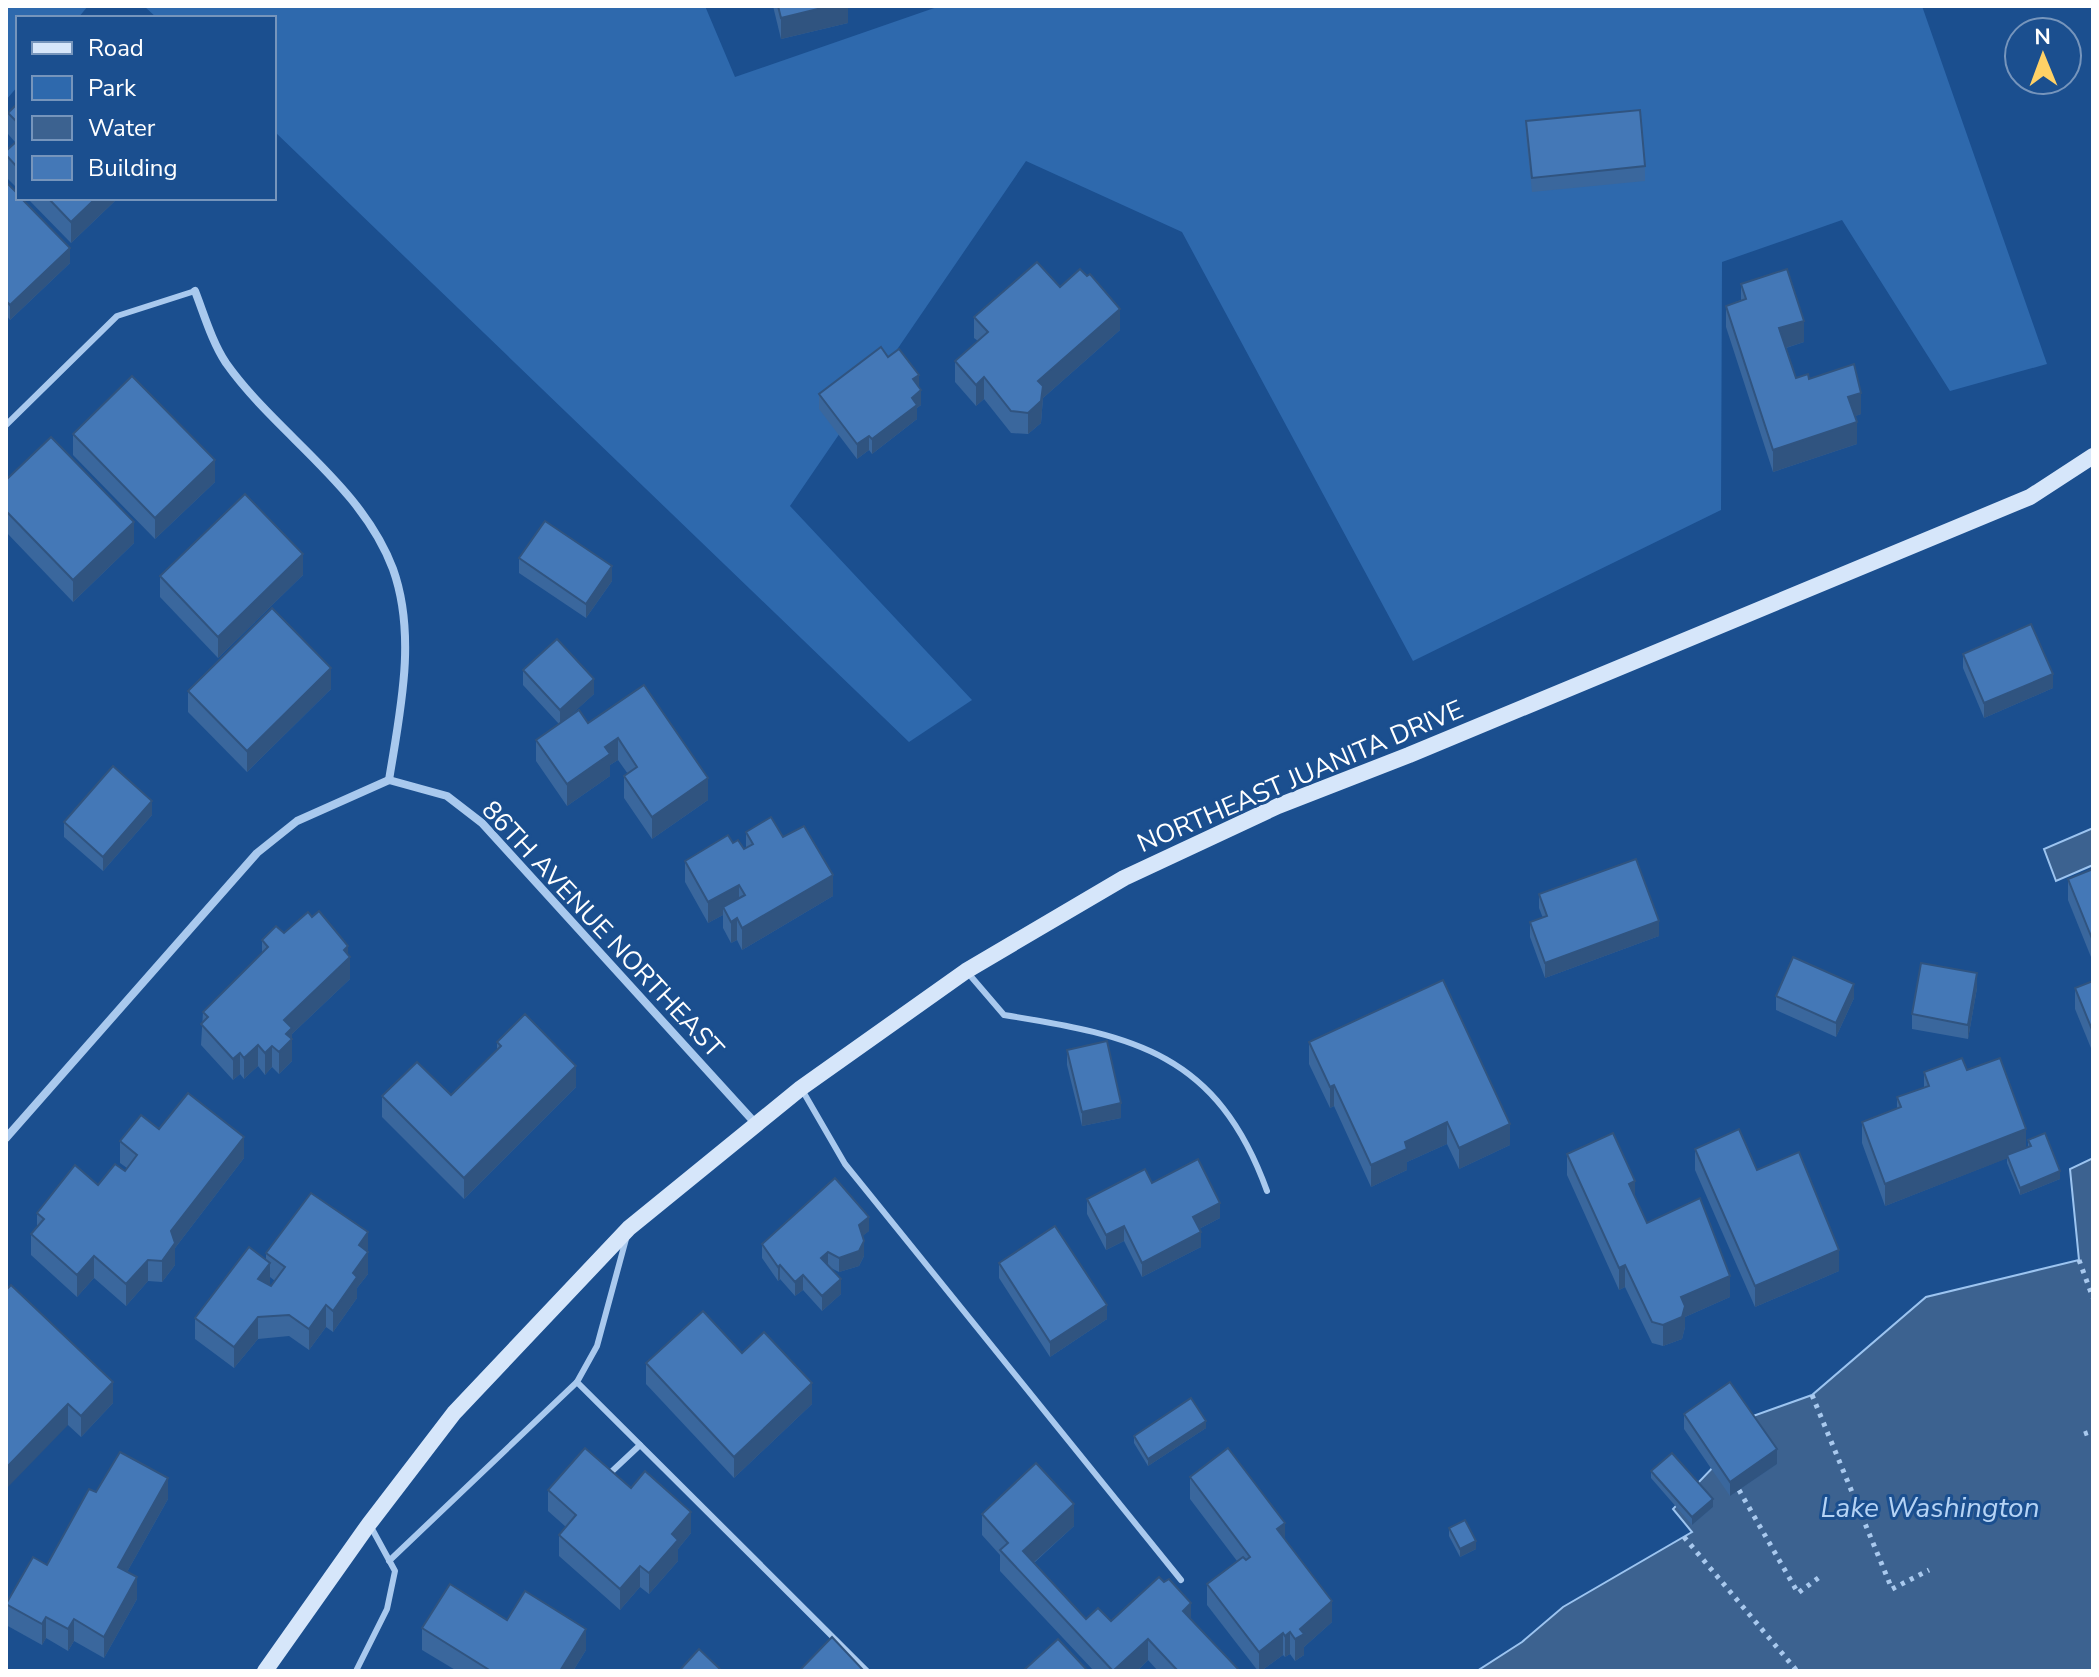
<svg xmlns="http://www.w3.org/2000/svg" width="2099" height="1677" font-family="'Nunito Sans',sans-serif">
	<style>
		.green { fill: #2e69ad }
		.water { fill: #3c6290; stroke: #9cc4f0; stroke-width: 2 }
		.lines { fill: none; stroke-linecap: round; stroke-linejoin: round }
		.path { stroke: #a9c9ee; stroke-width: 5; stroke-dasharray: 4 6; stroke-linecap: butt }
		.service { stroke: #a9c9ee; stroke-width: 6 }
		.minor { stroke: #a9c9ee; stroke-width: 8 }
		.secondary { stroke: #d6e6fa; stroke-width: 16 }
		.wall { fill: #3a679d; fill-rule: evenodd }
		.shaded-wall { fill: #305480 }
		.building { fill: #4478b7; stroke: #305480; stroke-width: 2 }
		.labels { text-anchor: middle; stroke-width: 6; stroke-linejoin: round; paint-order: stroke }
		.street-label { font-size: 26px; fill: #fff; stroke: #1b4f8f }
		.water-label { font-size: 28px; font-style: italic; fill: #b5d3f5; stroke: #1b4f8f }
	</style>
	<rect width="100%" height="100%" fill="#1b4f8f"/>
	<g class="green">
		<polygon points="6,6 88,6 78,18 18,18 18,86 6,100"/>
		<polygon points="144,6 705,6 735,77 940,6 1922,6 2047,364 1950,391 1842,220 1722,262 1721,510 1413,661 1182,232 1026,161 790,506 972,700 909,742 274,131 274,18 157,18"/>
	</g>
	<g class="water">
		<polygon points="2093,828 2093,865 2056,881 2044,849"/>
		<polygon points="2093,1158 2093,1671 1477,1671 1522,1642 1563,1607 1692,1532 1673,1509 1721,1459 1739,1421 1812,1395 1926,1297 2079,1260 2070,1169"/>
	</g>
	<g class="lines">
		<g class="path">
			<polyline points="2079,1260 2093,1298"/>
			<polyline points="1812,1395 1892,1589 1929,1570"/>
			<polyline points="2084,1434 2093,1431"/>
			<polyline points="1739,1490 1798,1593 1821,1576"/>
			<polyline points="1684,1537 1797,1671"/>
		</g>
		<g class="service">
			<polyline points="6,425 117,316 195,291"/>
			<path d="M968,973l36,42c131,21 213,38 263,176"/>
			<polyline points="801,1088 845,1164 1181,1580"/>
			<polyline points="626,1239 597,1346 577,1382 867,1671"/>
			<polyline points="608,1475 640,1445"/>
			<polyline points="389,1561 577,1382"/>
			<polyline points="356,1671 387,1609 395,1571 371,1527"/>
		</g>
		<g class="minor">
			<path d="M195,291c9,23 17,51 31,72 51,72 135,121 167,206 24,67 7,143 -4,211"/>
			<polyline points="389,780 447,796 482,823 756,1124"/>
			<polyline points="6,1138 257,853 297,821 389,780"/>
		</g>
		<polyline class="secondary" points="265,1671 369,1524 454,1413 629,1228 801,1088 966,971 1124,878 1278,806 1409,755 2030,497 2093,456"/>
	</g>
	<g class="wall">
		<polygon points="773,6 848,6 848,23 781,39"/>
		<polygon points="18,103 18,189 6,177 6,151 15,142 8,134 8,113"/>
		<polygon points="1526,121 1645,166 1645,181 1532,192 1526,136"/>
		<polygon points="6,186 70,263 10,320 6,315"/>
		<polygon points="27,198 118,198 71,243"/>
		<polygon points="1741,284 1804,342 1786,348 1796,378 1809,379 1861,414 1855,416 1857,444 1773,472 1726,327 1726,306 1741,300"/>
		<polygon points="1060,287 1120,330 1043,398 1041,423 1028,434 1011,433 984,399 976,406 955,382 955,361 978,341 974,338 974,317"/>
		<polygon points="888,357 919,387 921,405 917,408 917,419 872,454 869,450 857,459 819,409 819,394"/>
		<polygon points="73,434 215,482 155,539 73,455"/>
		<polygon points="6,480 134,543 73,602 6,532"/>
		<polygon points="519,558 612,581 586,618 519,573"/>
		<polygon points="303,575 218,658 160,597 160,576"/>
		<polygon points="1963,654 2053,688 1984,718 1963,668"/>
		<polygon points="523,670 594,694 566,719 588,723 644,685 708,800 652,839 624,798 624,776 628,774 618,760 610,765 610,776 567,806 536,761 536,740 559,724 523,685"/>
		<polygon points="331,689 247,772 188,712 188,691"/>
		<polygon points="152,815 103,871 64,837 64,822"/>
		<polygon points="746,832 783,837 833,896 742,950 737,940 731,943 723,928 723,915 708,923 685,882 685,861 733,843 744,849 746,848"/>
		<polygon points="2093,869 2093,962 2068,900 2068,879"/>
		<polygon points="1539,894 1659,936 1545,978 1530,937 1530,922 1543,918 1539,908"/>
		<polygon points="312,917 348,955 350,979 292,1034 292,1061 279,1074 272,1067 265,1075 258,1066 244,1079 240,1074 233,1080 201,1045 203,1012 262,953 262,940 284,933"/>
		<polygon points="2093,981 2093,1053 2075,1009 2075,988"/>
		<polygon points="1977,988 1968,1039 1912,1029 1912,1014"/>
		<polygon points="1776,996 1854,998 1836,1037 1776,1010"/>
		<polygon points="497,1042 576,1087 464,1199 382,1117 382,1096 451,1095 497,1050"/>
		<polygon points="1309,1042 1510,1145 1459,1169 1447,1144 1407,1162 1407,1170 1371,1187 1334,1106 1330,1108 1309,1064"/>
		<polygon points="1067,1050 1121,1118 1082,1126 1067,1065"/>
		<polygon points="1967,1070 2026,1148 2028,1147 2028,1140 2060,1179 2020,1195 2007,1163 2007,1158 1885,1206 1862,1143 1862,1122 1897,1109 1897,1097 1924,1088 1924,1072"/>
		<polygon points="159,1129 244,1158 175,1248 175,1265 162,1282 148,1281 126,1306 94,1278 77,1297 31,1255 31,1234 37,1227 37,1213 125,1171 127,1168 120,1163 120,1141"/>
		<polygon points="1695,1149 1757,1170 1839,1271 1755,1307 1695,1170"/>
		<polygon points="1567,1154 1635,1198 1647,1223 1730,1297 1685,1317 1685,1327 1682,1339 1663,1346 1652,1343 1625,1287 1619,1290 1567,1175"/>
		<polygon points="1152,1183 1220,1218 1199,1229 1201,1247 1142,1277 1124,1241 1106,1250 1087,1214 1087,1199"/>
		<polygon points="869,1231 862,1236 864,1256 859,1266 839,1272 831,1268 841,1294 822,1311 803,1290 795,1296 780,1279 778,1281 762,1258 762,1244"/>
		<path d="M368,1232v42l-11,14v10l-24,34 -7,-5 -17,23 -20,-14 -31,3 -24,29 -39,-29v-21l71,-57v-8zM270,1277l5,4 -4,5 -2,-1z"/>
		<polygon points="999,1263 1107,1319 1050,1357 999,1278"/>
		<polygon points="6,1290 113,1403 81,1437 68,1425"/>
		<polygon points="742,1353 812,1404 734,1478 646,1384 646,1363"/>
		<polygon points="1684,1414 1777,1464 1730,1496 1684,1429"/>
		<polygon points="1206,1428 1148,1466 1134,1443 1134,1436"/>
		<polygon points="1651,1471 1713,1507 1692,1525 1651,1478"/>
		<polygon points="1190,1477 1285,1539 1332,1622 1304,1647 1304,1655 1295,1661 1290,1654 1285,1657 1283,1655 1261,1671 1258,1671 1207,1605 1207,1584 1237,1561 1190,1499"/>
		<polygon points="631,1488 691,1533 678,1549 678,1561 649,1594 640,1587 620,1610 559,1556 559,1535 566,1527 548,1511 548,1490"/>
		<polygon points="96,1492 168,1499 127,1572 137,1599 104,1658 74,1641 68,1651 46,1638 42,1645 6,1625 6,1604 47,1565"/>
		<polygon points="982,1514 1074,1526 1034,1563 1086,1619 1111,1621 1191,1619 1240,1671 1158,1671 1148,1660 1137,1671 1094,1671 1000,1571 1000,1555 982,1535"/>
		<polygon points="1449,1528 1476,1549 1460,1557 1449,1536"/>
		<polygon points="507,1620 586,1650 573,1671 457,1671 422,1650 422,1628"/>
	</g>
	<g class="shaded-wall">
		<polygon points="830,6 848,6 848,23 781,39 781,18"/>
		<polygon points="96,198 118,198 71,243 71,222"/>
		<polygon points="70,248 70,263 10,320 10,305"/>
		<polygon points="1120,309 1120,330 1043,398 1041,423 1028,434 1028,413 1038,381"/>
		<polygon points="1804,321 1804,342 1779,350 1779,328"/>
		<polygon points="919,375 919,390 913,379"/>
		<polygon points="984,377 984,399 976,406 976,385"/>
		<polygon points="921,390 921,405 917,408 917,419 872,454 872,439 912,398"/>
		<polygon points="1861,393 1861,414 1848,419 1848,397"/>
		<polygon points="1857,422 1857,444 1773,472 1773,450"/>
		<polygon points="869,436 869,450 857,459 857,444"/>
		<polygon points="215,460 215,482 155,539 155,518"/>
		<polygon points="134,522 134,543 73,602 73,580"/>
		<polygon points="303,554 303,575 218,658 218,637"/>
		<polygon points="612,566 612,581 586,618 586,604"/>
		<polygon points="331,668 331,689 247,772 247,751"/>
		<polygon points="2053,674 2053,688 1984,718 1984,703"/>
		<polygon points="594,679 594,694 560,725 560,710"/>
		<polygon points="618,738 618,760 610,765 610,776 567,806 567,784 605,747"/>
		<polygon points="708,778 708,800 652,839 652,817"/>
		<polygon points="152,801 152,815 103,871 103,857"/>
		<polygon points="833,875 833,896 742,950 742,928"/>
		<polygon points="739,885 739,906 723,907 723,915 708,923 708,902"/>
		<polygon points="737,918 737,940 731,943 731,922"/>
		<polygon points="1659,921 1659,936 1545,978 1545,963"/>
		<polygon points="348,946 348,959 350,957 350,979 292,1034 292,1061 279,1074 279,1052 284,1020"/>
		<polygon points="1977,973 1977,988 1968,1039 1968,1025"/>
		<polygon points="1854,984 1854,998 1836,1037 1836,1023"/>
		<polygon points="258,1045 258,1066 244,1079 244,1058"/>
		<polygon points="272,1046 272,1067 265,1075 265,1053"/>
		<polygon points="240,1053 240,1074 233,1080 233,1059"/>
		<polygon points="576,1066 576,1087 464,1199 464,1178"/>
		<polygon points="1334,1085 1334,1106 1330,1108 1330,1087"/>
		<polygon points="1121,1103 1121,1118 1082,1126 1082,1112"/>
		<polygon points="1447,1122 1447,1144 1407,1162 1407,1170 1371,1187 1371,1165 1405,1142"/>
		<polygon points="1510,1124 1510,1145 1459,1169 1459,1148"/>
		<polygon points="2026,1129 2026,1151 1885,1206 1885,1184"/>
		<polygon points="244,1137 244,1158 175,1248 175,1265 162,1282 162,1261 171,1231"/>
		<polygon points="2060,1171 2060,1179 2020,1195 2020,1188"/>
		<polygon points="1635,1181 1635,1203 1629,1184"/>
		<polygon points="1220,1203 1220,1218 1193,1232 1193,1217"/>
		<polygon points="869,1217 869,1231 859,1239 859,1225"/>
		<polygon points="1124,1226 1124,1241 1106,1250 1106,1235"/>
		<polygon points="368,1232 368,1274 357,1288 357,1298 333,1332 333,1311 353,1273 359,1245"/>
		<polygon points="1201,1232 1201,1247 1142,1277 1142,1263"/>
		<polygon points="864,1241 864,1256 859,1266 839,1272 839,1258"/>
		<polygon points="1839,1250 1839,1271 1755,1307 1755,1286"/>
		<polygon points="828,1252 828,1266 821,1258"/>
		<polygon points="94,1256 94,1278 77,1297 77,1275"/>
		<polygon points="148,1260 148,1281 126,1306 126,1284"/>
		<polygon points="270,1263 270,1285 258,1301 258,1279"/>
		<polygon points="780,1265 780,1279 778,1281 778,1267"/>
		<polygon points="1625,1265 1625,1287 1619,1290 1619,1268"/>
		<polygon points="803,1275 803,1290 795,1296 795,1282"/>
		<polygon points="1730,1276 1730,1297 1685,1317 1685,1327 1682,1339 1663,1346 1663,1325 1681,1297"/>
		<polygon points="841,1279 841,1294 822,1311 822,1296"/>
		<polygon points="326,1305 326,1327 309,1350 309,1329"/>
		<polygon points="1107,1305 1107,1319 1050,1357 1050,1342"/>
		<polygon points="258,1317 258,1339 234,1368 234,1347"/>
		<polygon points="113,1382 113,1403 81,1437 81,1416"/>
		<polygon points="812,1383 812,1404 734,1478 734,1457"/>
		<polygon points="68,1404 68,1425 6,1489 6,1468"/>
		<polygon points="1206,1421 1206,1428 1148,1466 1148,1459"/>
		<polygon points="1777,1449 1777,1464 1730,1496 1730,1482"/>
		<polygon points="168,1478 168,1499 118,1588 118,1567"/>
		<polygon points="1713,1499 1713,1507 1692,1525 1692,1517"/>
		<polygon points="1074,1504 1074,1526 1023,1572 1023,1551"/>
		<polygon points="691,1512 691,1533 678,1549 678,1561 649,1594 649,1573 672,1534"/>
		<polygon points="1285,1523 1285,1544 1277,1529"/>
		<polygon points="1476,1541 1476,1549 1460,1557 1460,1549"/>
		<polygon points="640,1566 640,1587 620,1610 620,1589"/>
		<polygon points="137,1577 137,1599 104,1658 104,1637"/>
		<polygon points="1332,1601 1332,1622 1304,1647 1304,1655 1295,1661 1295,1639 1300,1629"/>
		<polygon points="1191,1603 1191,1624 1183,1611"/>
		<polygon points="46,1617 46,1638 42,1645 42,1624"/>
		<polygon points="74,1619 74,1641 68,1651 68,1629"/>
		<polygon points="586,1629 586,1650 573,1671 560,1671"/>
		<polygon points="1290,1632 1290,1654 1285,1657 1285,1636"/>
		<polygon points="1283,1633 1283,1655 1261,1671 1259,1671 1259,1652"/>
		<polygon points="1148,1639 1148,1660 1137,1671 1114,1671"/>
	</g>
	<g class="building">
		<polygon points="778,6 830,6 781,18"/>
		<polygon points="18,103 18,123 8,113"/>
		<polygon points="1640,110 1645,166 1532,178 1526,121"/>
		<polygon points="18,140 18,168 6,155 6,151"/>
		<polygon points="8,184 18,194 18,198 21,198 70,248 10,305 6,301 6,186"/>
		<polygon points="48,198 96,198 71,222"/>
		<polygon points="1037,262 1060,287 1080,269 1087,276 1090,274 1120,309 1038,381 1043,386 1041,401 1028,413 1011,411 984,377 976,385 955,361 988,332 974,317"/>
		<polygon points="1787,269 1804,321 1779,328 1796,378 1808,374 1809,379 1854,364 1861,393 1848,397 1857,422 1773,450 1726,306 1746,299 1741,284"/>
		<polygon points="881,347 888,357 899,349 919,375 913,379 921,390 912,398 917,405 872,439 869,436 857,444 819,394"/>
		<polygon points="132,376 215,460 155,518 73,434"/>
		<polygon points="51,437 134,522 73,580 6,511 6,480"/>
		<polygon points="245,494 303,554 218,637 160,576"/>
		<polygon points="545,521 612,566 586,604 519,558"/>
		<polygon points="272,608 331,668 247,751 188,691"/>
		<polygon points="2031,624 2053,674 1984,703 1963,654"/>
		<polygon points="557,639 594,679 560,710 523,670"/>
		<polygon points="644,685 708,778 652,817 624,776 637,767 618,738 605,747 610,754 567,784 536,740 579,710 588,723"/>
		<polygon points="113,766 152,801 103,857 64,822"/>
		<polygon points="771,817 783,837 804,826 833,875 742,928 737,918 731,922 723,907 745,895 739,885 708,902 685,861 728,835 733,843 738,840 744,849 753,844 746,832"/>
		<polygon points="1636,859 1659,921 1545,963 1530,922 1547,916 1539,894"/>
		<polygon points="2093,869 2093,941 2068,879"/>
		<polygon points="319,911 348,946 344,950 350,957 284,1020 292,1028 286,1034 292,1039 279,1052 272,1046 265,1053 258,1045 244,1058 240,1053 233,1059 201,1024 208,1017 203,1012 268,947 262,940 276,926 284,933 308,912 312,917"/>
		<polygon points="1793,957 1854,984 1836,1023 1776,996"/>
		<polygon points="1921,963 1977,973 1968,1025 1912,1014"/>
		<polygon points="1443,980 1510,1124 1459,1148 1447,1122 1405,1142 1407,1149 1371,1165 1334,1085 1330,1087 1309,1042"/>
		<polygon points="2093,981 2093,1032 2075,988"/>
		<polygon points="525,1014 576,1066 464,1178 382,1096 417,1062 451,1095 501,1046 497,1042"/>
		<polygon points="1107,1041 1121,1103 1082,1112 1067,1050"/>
		<polygon points="1962,1058 1967,1070 2000,1058 2026,1129 1885,1184 1862,1122 1901,1107 1897,1097 1929,1086 1924,1072"/>
		<polygon points="188,1093 244,1137 171,1231 175,1243 162,1261 148,1260 126,1284 94,1256 77,1275 31,1234 44,1219 37,1213 75,1165 98,1185 115,1164 125,1171 137,1155 120,1141 141,1115 159,1129"/>
		<polygon points="1739,1129 1757,1170 1799,1152 1839,1250 1755,1286 1695,1149"/>
		<polygon points="1613,1133 1635,1181 1629,1184 1647,1223 1700,1198 1730,1276 1681,1297 1685,1306 1682,1317 1663,1325 1652,1322 1625,1265 1619,1268 1567,1154"/>
		<polygon points="2045,1133 2060,1171 2020,1188 2007,1155 2031,1146 2028,1140"/>
		<polygon points="1198,1159 1220,1203 1193,1217 1201,1232 1142,1263 1124,1226 1106,1235 1087,1199 1145,1169 1152,1183"/>
		<polygon points="835,1178 869,1217 859,1225 864,1241 859,1251 839,1258 828,1252 821,1258 841,1279 822,1296 803,1275 795,1282 780,1265 778,1267 762,1244"/>
		<polygon points="311,1193 368,1232 359,1245 368,1252 353,1273 357,1277 333,1311 326,1305 309,1329 289,1315 258,1317 234,1347 195,1318 249,1247 270,1263 258,1279 271,1286 285,1267 266,1253"/>
		<polygon points="1055,1226 1107,1305 1050,1342 999,1263"/>
		<polygon points="11,1285 113,1382 81,1416 68,1404 6,1468 6,1290"/>
		<polygon points="703,1311 742,1353 764,1332 812,1383 734,1457 646,1363"/>
		<polygon points="1730,1382 1777,1449 1730,1482 1684,1414"/>
		<polygon points="1191,1398 1206,1421 1148,1459 1134,1436"/>
		<polygon points="585,1448 631,1488 645,1471 691,1512 672,1534 678,1540 649,1573 640,1566 620,1589 559,1535 576,1515 548,1490"/>
		<polygon points="1228,1448 1285,1523 1277,1529 1332,1601 1300,1629 1304,1634 1295,1639 1290,1632 1285,1636 1283,1633 1259,1652 1207,1584 1243,1557 1246,1560 1250,1557 1190,1477"/>
		<polygon points="120,1452 168,1478 118,1567 137,1577 104,1637 74,1619 68,1629 46,1617 42,1624 6,1604 33,1557 47,1565 89,1489 96,1492"/>
		<polygon points="1672,1453 1713,1499 1692,1517 1651,1471"/>
		<polygon points="1036,1463 1074,1504 1023,1551 1086,1619 1098,1608 1111,1621 1159,1577 1164,1582 1169,1579 1191,1603 1183,1611 1240,1671 1178,1671 1148,1639 1113,1671 1000,1550 1008,1543 982,1514"/>
		<polygon points="1465,1520 1476,1541 1460,1549 1449,1528"/>
		<polygon points="450,1584 507,1620 525,1591 586,1629 560,1671 491,1671 422,1628"/>
		<polygon points="832,1637 864,1671 799,1671"/>
		<polygon points="1058,1639 1088,1671 1023,1671"/>
		<polygon points="699,1649 722,1671 679,1671"/>
	</g>
	<g class="labels">
		<g class="street-label">
			<text transform="translate(1300 776) rotate(-23)" y="9">NORTHEAST JUANITA DRIVE</text>
			<text transform="translate(603 929) rotate(47)" y="9">86TH AVENUE NORTHEAST</text>
		</g>
		<g class="water-label">
			<text x="1930" y="1517">Lake Washington</text>
		</g>
	</g>
	<rect width="2099" height="1677" fill="none" stroke="#ffffff" stroke-width="16"/>
	<rect x="16" y="16" width="260" height="184" fill="#1b4f8f" stroke="#7695bc" stroke-width="2"/>
	<rect x="32" y="42" width="40" height="12" fill="#d6e6fa" stroke="#7695bc" stroke-width="2"/>
	<text x="88" y="56" font-size="24" fill="#ffffff">Road</text>
	<rect x="32" y="76" width="40" height="24" fill="#2e69ad" stroke="#7695bc" stroke-width="2"/>
	<text x="88" y="96" font-size="24" fill="#ffffff">Park</text>
	<rect x="32" y="116" width="40" height="24" fill="#3c6290" stroke="#7695bc" stroke-width="2"/>
	<text x="88" y="136" font-size="24" fill="#ffffff">Water</text>
	<rect x="32" y="156" width="40" height="24" fill="#4478b7" stroke="#7695bc" stroke-width="2"/>
	<text x="88" y="176" font-size="24" fill="#ffffff">Building</text>
	<g transform="translate(2043 56) rotate(359)"><circle r="38" fill="#1b4f8f" stroke="#7695bc" stroke-width="2"/>
	<path d="M0-6L14 30L0 20L-14 30Z" fill="#ffd166"/>
	<text y="-12" font-size="22" font-weight="bold" text-anchor="middle" fill="#ffffff">N</text>
	</g>
</svg>
